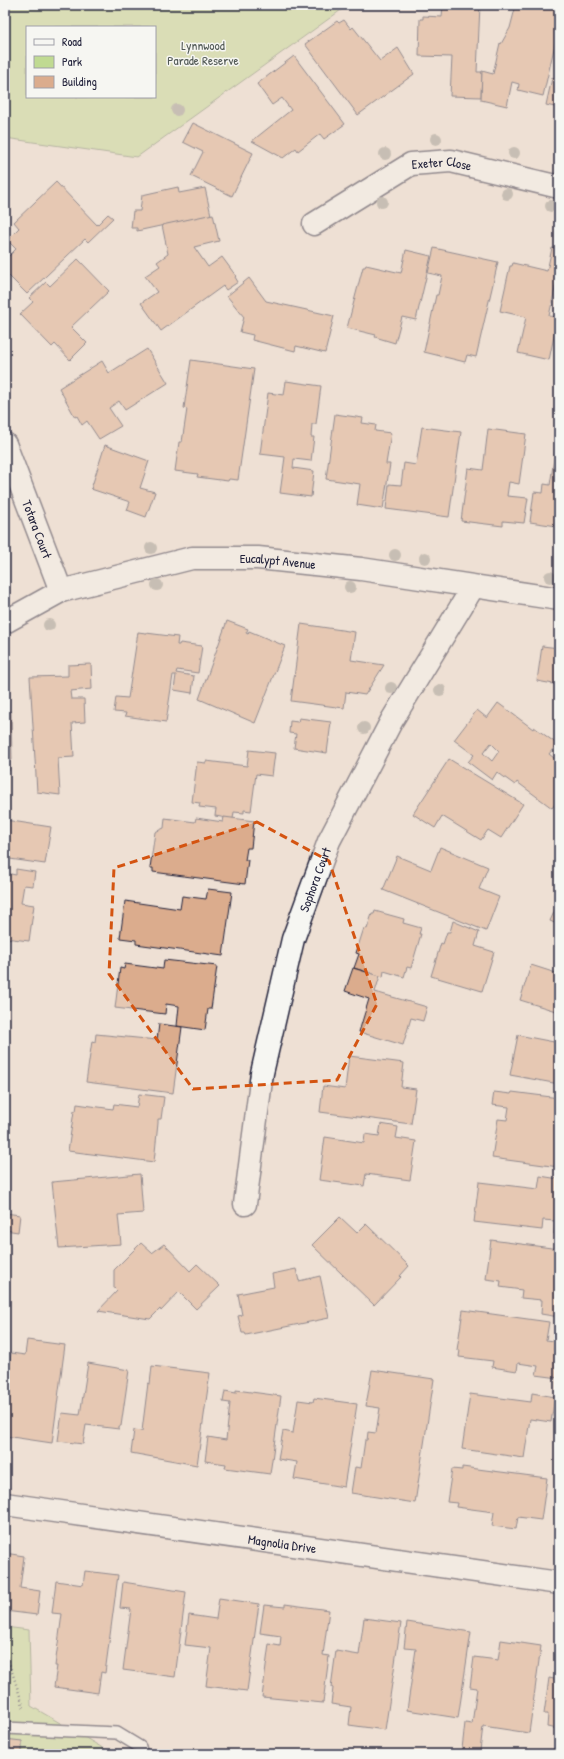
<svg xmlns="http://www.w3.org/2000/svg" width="564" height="1759" font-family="'Patrick Hand',sans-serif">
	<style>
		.green { fill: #c0da92; stroke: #717e66; fill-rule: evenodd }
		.building { fill: #dbac8d; stroke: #22223b; fill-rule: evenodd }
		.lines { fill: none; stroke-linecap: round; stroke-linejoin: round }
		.lane-casing { stroke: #22223b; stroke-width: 14 }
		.street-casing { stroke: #22223b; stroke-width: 25 }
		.path { stroke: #22223b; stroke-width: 2.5; stroke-dasharray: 1 3; stroke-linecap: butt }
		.lane { stroke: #f6f6f2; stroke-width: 11 }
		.street { stroke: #f6f6f2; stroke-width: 22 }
		.tree { fill: #98968e }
		.marked { fill: none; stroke: #d45411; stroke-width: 3; stroke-dasharray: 8 5; stroke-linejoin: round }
		.labels { text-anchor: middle; stroke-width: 3; stroke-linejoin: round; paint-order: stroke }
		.park-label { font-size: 13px; fill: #515955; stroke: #f6f6f2 }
		.street-label { font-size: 13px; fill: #22223b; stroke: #f6f6f2 }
	</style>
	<rect width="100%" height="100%" fill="#eee0d4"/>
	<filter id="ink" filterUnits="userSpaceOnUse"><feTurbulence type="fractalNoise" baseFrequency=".025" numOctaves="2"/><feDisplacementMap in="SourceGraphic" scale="8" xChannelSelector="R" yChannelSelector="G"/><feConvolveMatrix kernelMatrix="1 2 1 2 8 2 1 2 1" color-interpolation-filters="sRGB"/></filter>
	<g filter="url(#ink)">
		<g class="green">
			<path d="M5,5h343l-211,152 -132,-19zM27,27h128v70h-128z"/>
			<polygon points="5,1627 29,1630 31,1706 113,1754 5,1754"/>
		</g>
		<g class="building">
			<polygon points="443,5 480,5 477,72 482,72 481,97 450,96 452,57 419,56 420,19 423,19 423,16 442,17"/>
			<polygon points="516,5 539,5 559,10 559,27 543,96 518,90 519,84 512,82 507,106 481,100 482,71 493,74 500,43 501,44 510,28"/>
			<polygon points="344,20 351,29 353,27 380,61 398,48 414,74 358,115 305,44 337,21 339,23"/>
			<polygon points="294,56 345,124 324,139 320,134 298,151 296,148 283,158 252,141 291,110 282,98 272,105 257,84"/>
			<polygon points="552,78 559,80 559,108 546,105"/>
			<polygon points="193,123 253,153 232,196 191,176 203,152 183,142"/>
			<polygon points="56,182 97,225 108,214 113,218 88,242 85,239 27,294 5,272 5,260 16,249 7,240 19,228 14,222"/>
			<polygon points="178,187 179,193 205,188 211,215 137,231 137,228 131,228 133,211 140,211 142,195"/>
			<polygon points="213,214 219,241 194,247 208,267 222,257 236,276 235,277 238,282 226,290 223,286 161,331 141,303 157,292 145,276 160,266 157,262 168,254 162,225"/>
			<polygon points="434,248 498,262 476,357 467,355 465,362 424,352 436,295 438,295 442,276 428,273"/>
			<polygon points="552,248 559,250 559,285 556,284 549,316 558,317 549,360 518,353 526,317 500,311 510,266 512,266 513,263 547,271"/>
			<polygon points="406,250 431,256 416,320 402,317 395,343 375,337 376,335 347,328 363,267 365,267 366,265 401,273"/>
			<polygon points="78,259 109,291 71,327 87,343 70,360 55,344 52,347 20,314 33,302 29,298 46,282 50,286"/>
			<polygon points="249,278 266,301 334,316 325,353 296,346 295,351 252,340 253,335 240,332 244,317 227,296"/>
			<polygon points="147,349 168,383 125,410 119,401 109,408 121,426 99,439 87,421 82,425 77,416 75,417 59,388 102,361 109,373"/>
			<polygon points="191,360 254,369 238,480 229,479 228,481 197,477 198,474 175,471 179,442 182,442 187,409 184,408"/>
			<polygon points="286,381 321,386 316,424 312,424 311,437 314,437 311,461 294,459 293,468 314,471 311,497 280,493 285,457 260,454 268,393 284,395"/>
			<polygon points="335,414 363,418 362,423 376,425 375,431 391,433 386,464 390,464 383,509 357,505 360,484 326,479"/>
			<polygon points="559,426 559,528 557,526 530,522 534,492 543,493 544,484 550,485"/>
			<polygon points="422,427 461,432 449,517 386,509 389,484 401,485 404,463 416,465"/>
			<polygon points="488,429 526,434 519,484 509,482 507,496 528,498 524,523 503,521 503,526 461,521 468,468 483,470"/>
			<polygon points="105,445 149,461 140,488 155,492 146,517 127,510 130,502 91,489"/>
			<polygon points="227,621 248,629 246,633 248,634 249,631 285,646 255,723 199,699"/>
			<polygon points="301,624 355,632 351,660 384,665 365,695 346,692 344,708 291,701"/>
			<polygon points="138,632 178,637 177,645 179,645 180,643 202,646 198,673 177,670 176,673 194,676 192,693 174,690 176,675 173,675 166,722 125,716 126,713 114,712 116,697 128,698"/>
			<polygon points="542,646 559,648 559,685 537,681"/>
			<polygon points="91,664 92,689 70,691 71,699 84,699 85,722 72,723 74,757 58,758 60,795 37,792 30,677 68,676 68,665"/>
			<path d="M498,703l35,26 1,-2 23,17 -8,10 10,8v37l-7,9 -35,-26 -2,3 -18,-13 -5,8 -24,-18 6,-7 -20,-15 23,-30 10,8zM491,743l8,8 -7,10 -9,-8z"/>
			<polygon points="5,710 11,712 12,760 9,760 9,771 5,771"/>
			<polygon points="299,718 331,722 327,753 294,748 296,734 289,733 290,721 298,722"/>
			<polygon points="249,750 275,753 272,776 256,774 251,811 244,810 244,813 234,812 233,819 215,816 216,809 199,807 200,803 192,802 197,762 206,763 206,761 247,766"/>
			<polygon points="449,759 523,804 501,838 488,830 481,840 442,816 435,828 413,814"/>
			<polygon points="224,817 254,821 251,848 247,848 245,860 248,860 245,884 153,872 153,868 150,868 155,832 164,828 165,818 195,822 196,818 223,822"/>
			<polygon points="5,820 51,827 45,864 10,859 9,865 5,865"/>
			<polygon points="440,847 488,867 479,889 499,897 486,931 383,890 397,856 431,870"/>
			<polygon points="16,869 35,872 33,886 24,885 21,903 34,905 29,941 5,938 5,873 16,875"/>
			<polygon points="208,889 232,892 223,956 136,944 136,940 120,938 125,901 180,909 182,896 206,899"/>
			<polygon points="559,901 559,925 550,921"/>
			<polygon points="375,911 404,919 403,923 421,928 419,934 421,934 411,968 407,967 404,977 384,971 383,977 354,968 359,954 356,953 364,928 367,929 372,914 374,914"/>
			<polygon points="453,921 479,932 475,946 494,952 482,991 431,976 441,943 443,944 447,932 450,932"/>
			<polygon points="164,960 217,966 211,1009 208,1009 205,1030 177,1026 179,1006 166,1004 165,1014 115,1008 120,968 124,969 125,964 163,969"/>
			<polygon points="531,965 559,974 559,1012 520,1000"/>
			<polygon points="353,968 380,976 375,992 427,1007 423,1021 411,1018 403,1045 359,1032 369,999 345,991"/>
			<polygon points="159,1024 182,1027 173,1093 86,1082 92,1041 95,1042 96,1034 157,1040"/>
			<polygon points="518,1035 559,1043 559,1084 510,1075"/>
			<polygon points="349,1056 404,1063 401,1087 416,1089 411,1124 320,1112 323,1086 345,1089"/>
			<polygon points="494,1092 511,1094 512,1092 559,1098 559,1167 492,1158 498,1119 507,1120 509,1107 492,1105"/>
			<polygon points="139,1094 164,1097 161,1119 158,1119 158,1123 154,1162 68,1151 74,1111 76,1111 77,1104 113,1109 114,1104 137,1107"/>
			<polygon points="381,1124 398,1127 396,1138 416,1141 410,1180 366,1174 364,1186 319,1180 325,1137 364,1143 365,1134 379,1136"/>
			<polygon points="140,1174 143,1213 118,1215 121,1244 59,1248 52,1182"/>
			<polygon points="540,1176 559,1179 559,1235 554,1234 555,1221 543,1220 542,1230 474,1222 479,1182 538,1189"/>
			<polygon points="5,1213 20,1215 18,1232 5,1230"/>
			<polygon points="340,1217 357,1233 366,1224 409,1266 400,1276 401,1277 374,1305 312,1245"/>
			<polygon points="491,1240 559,1249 559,1317 541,1314 542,1300 521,1298 522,1290 500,1287 501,1281 486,1279"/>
			<polygon points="141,1243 152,1253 164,1244 190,1271 197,1264 220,1286 196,1309 179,1292 161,1311 160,1309 150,1319 98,1311 117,1291 114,1288 114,1270"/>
			<polygon points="296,1269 299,1281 320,1276 329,1318 246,1335 245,1333 242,1333 238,1316 242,1315 238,1294 274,1287 272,1274"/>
			<polygon points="463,1310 549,1322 546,1340 555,1341 554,1350 559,1351 559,1378 536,1375 538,1366 518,1363 517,1371 492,1367 493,1361 459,1357 460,1350 457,1350"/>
			<polygon points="27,1340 65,1345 52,1443 5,1436 5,1388 7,1388 11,1353 25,1355"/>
			<polygon points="88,1363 129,1370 121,1426 119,1426 119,1429 86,1425 83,1444 58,1441 62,1413 80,1415"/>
			<polygon points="152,1366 210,1373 197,1465 131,1453 134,1430 142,1431 148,1383 150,1384"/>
			<polygon points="372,1370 434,1379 415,1503 351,1493 355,1467 361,1468 365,1440 367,1440 368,1432 376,1433 380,1408 366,1406"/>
			<polygon points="236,1390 281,1396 270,1474 225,1468 226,1464 205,1461 208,1437 226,1440 230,1403 223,1402 225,1391 236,1393"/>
			<polygon points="532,1393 555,1397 551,1422 530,1419 524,1458 462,1449 470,1394 531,1402"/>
			<polygon points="314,1398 357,1404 344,1487 294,1479 297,1462 278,1459 283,1431 293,1433 298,1400 313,1402"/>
			<polygon points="462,1467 547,1478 541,1520 518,1517 516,1529 492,1526 494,1512 456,1507 457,1503 447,1502 452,1469 462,1470"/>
			<polygon points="5,1553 24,1556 20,1588 40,1591 37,1615 5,1611"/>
			<polygon points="85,1571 118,1575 105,1673 101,1672 98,1693 54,1687 57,1666 55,1666 62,1614 52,1613 56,1581 83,1585"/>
			<polygon points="123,1582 186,1592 175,1677 123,1670 131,1609 120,1608"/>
			<polygon points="219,1598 259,1604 247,1691 206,1686 211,1648 185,1645 189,1615 216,1619"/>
			<polygon points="285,1604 329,1610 323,1655 329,1656 323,1703 262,1697 269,1644 280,1646 281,1636 260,1633 264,1605 285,1607"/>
			<polygon points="364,1618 401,1623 385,1730 349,1725 351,1707 331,1704 333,1688 331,1687 336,1651 359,1655"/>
			<polygon points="407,1622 471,1632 458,1718 407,1710 416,1649 404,1648"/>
			<polygon points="501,1640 541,1646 529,1733 483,1726 480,1751 462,1749 465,1723 472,1724 477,1688 470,1687 474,1657 498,1660"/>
			<polygon points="549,1678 559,1680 559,1729 547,1727 548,1714 544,1714"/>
			<polygon points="5,1739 22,1741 22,1754 5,1754"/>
		</g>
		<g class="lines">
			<defs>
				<polyline id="lane" points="5,1728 117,1733 140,1747 142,1754"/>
				<g id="street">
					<path id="s1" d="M314,224l97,-60 40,-3 108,26"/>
					<path id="s2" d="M5,444l56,147"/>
					<path id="s3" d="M5,622l56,-31 131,-33h66l103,11 198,30"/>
					<path id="s4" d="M245,1204l17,-131 31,-134 36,-98 63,-121 81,-133"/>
					<path id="s5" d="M5,1504l554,79"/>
				</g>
			</defs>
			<use href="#lane" class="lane-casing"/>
			<use href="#street" class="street-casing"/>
			<polyline class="path" points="7,1657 24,1708"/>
			<use href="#lane" class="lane"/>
			<use href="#street" class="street"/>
		</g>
		<g class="tree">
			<circle cx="177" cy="110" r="6"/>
			<circle cx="436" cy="139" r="6"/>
			<circle cx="514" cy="153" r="6"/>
			<circle cx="385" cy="154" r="6"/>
			<circle cx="507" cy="194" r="6"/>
			<circle cx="382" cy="202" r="6"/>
			<circle cx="551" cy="206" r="6"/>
			<circle cx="151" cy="548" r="6"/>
			<circle cx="395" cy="555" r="6"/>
			<circle cx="425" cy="558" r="6"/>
			<circle cx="550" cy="577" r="6"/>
			<circle cx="157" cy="585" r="6"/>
			<circle cx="350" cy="587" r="6"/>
			<circle cx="49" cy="625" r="6"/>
			<circle cx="391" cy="688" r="6"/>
			<circle cx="440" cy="690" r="6"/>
			<circle cx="364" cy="728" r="6"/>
		</g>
	</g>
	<path d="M0 0H564V1759H0ZM257,822l72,39 48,143 -40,76 -144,9 -84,-115 5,-106z" fill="#eee0d4" fill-opacity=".55" fill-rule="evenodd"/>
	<path class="marked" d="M257,822l72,39 48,143 -40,76 -144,9 -84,-115 5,-106z"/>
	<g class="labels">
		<g class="park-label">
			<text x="203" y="50">Lynnwood<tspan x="203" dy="15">Parade Reserve</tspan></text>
		</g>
		<g class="street-label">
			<text dy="5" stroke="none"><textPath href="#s1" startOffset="145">Exeter Close</textPath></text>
			<text dy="5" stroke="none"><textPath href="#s2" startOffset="91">Totara Court</textPath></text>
			<text dy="5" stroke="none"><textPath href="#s3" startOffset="285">Eucalypt Avenue</textPath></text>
			<text dy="5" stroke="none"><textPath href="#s4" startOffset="333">Sophora Court</textPath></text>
			<text dy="5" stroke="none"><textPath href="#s5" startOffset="280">Magnolia Drive</textPath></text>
		</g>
	</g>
	<rect width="564" height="1759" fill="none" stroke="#f6f6f2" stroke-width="20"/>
	<rect x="10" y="10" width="544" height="1739" fill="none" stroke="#22223b" stroke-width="1.5" filter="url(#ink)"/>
	<rect x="26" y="26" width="130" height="72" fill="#f6f6f2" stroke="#a1a1a9"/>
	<rect x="34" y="39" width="20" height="6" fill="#f6f6f2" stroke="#a1a1a9"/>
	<text x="62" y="46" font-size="12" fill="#22223b">Road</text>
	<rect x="34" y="56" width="20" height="12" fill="#c0da92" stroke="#a1a1a9"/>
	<text x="62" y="66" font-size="12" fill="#22223b">Park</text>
	<rect x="34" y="76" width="20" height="12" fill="#dbac8d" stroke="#a1a1a9"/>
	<text x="62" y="86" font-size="12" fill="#22223b">Building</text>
</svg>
